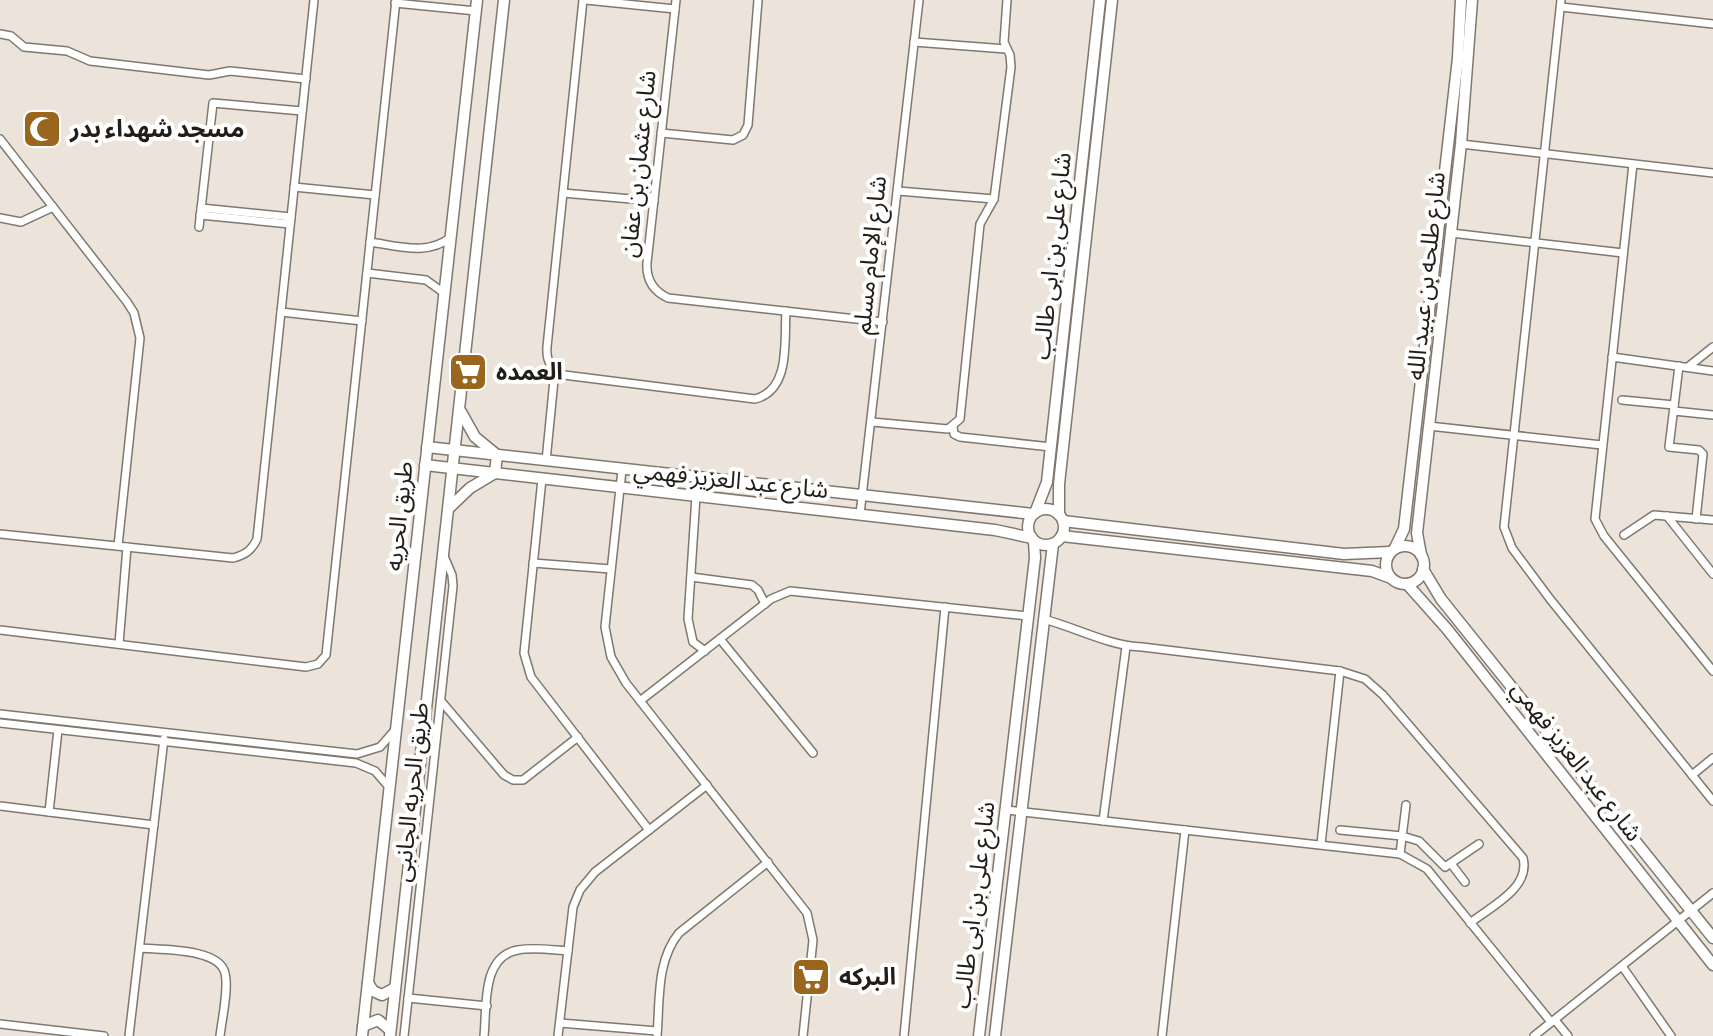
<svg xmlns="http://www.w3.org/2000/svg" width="1713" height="1036" font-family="'Sofia Sans Condensed','Noto Sans Arabic',sans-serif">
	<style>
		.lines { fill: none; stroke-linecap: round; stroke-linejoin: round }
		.street-casing { stroke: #7f786f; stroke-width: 10 }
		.secondary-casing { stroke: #7f786f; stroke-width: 13 }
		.street { stroke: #fff; stroke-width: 7 }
		.secondary { stroke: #fff; stroke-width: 10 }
		.labels { text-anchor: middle; stroke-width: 8; stroke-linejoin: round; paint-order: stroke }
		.poi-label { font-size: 24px; font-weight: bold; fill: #211e1a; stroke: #fff; text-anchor: start }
		.street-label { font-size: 24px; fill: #211e1a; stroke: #fff }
	</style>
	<rect width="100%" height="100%" fill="#ece3da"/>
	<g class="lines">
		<defs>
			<g id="street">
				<path d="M583,0l-36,347c-1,14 4,23 17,28l191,24c36,-9 29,-58 31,-88"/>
				<polyline points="586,0 675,9"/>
				<path d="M676,0l-29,263c-1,17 6,28 21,35l215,24"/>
				<polyline points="1561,0 1504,527 1512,548 1550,599 1713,801"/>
				<polyline points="395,3 476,11"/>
				<polyline points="1561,7 1713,24"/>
				<polyline points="0,34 11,36 24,47 67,51 90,61 209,75 230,71 306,79"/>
				<polyline points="914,42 1006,49"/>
				<polyline points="661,133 733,140 743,135 748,125 758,0"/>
				<polyline points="0,139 127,302 134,313 140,338 118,546"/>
				<polyline points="1461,144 1713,173"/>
				<polyline points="1633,164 1595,519 1604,536 1713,671"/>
				<polyline points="294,187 375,195"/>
				<polyline points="898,191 994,199"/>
				<polyline points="563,193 654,201"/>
				<polyline points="201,208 291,217"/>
				<polyline points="200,215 290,224"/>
				<polyline points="0,218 21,222 53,207"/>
				<polyline points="199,227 213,103 302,111"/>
				<polyline points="1451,233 1623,253"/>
				<path d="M370,242c28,4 58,14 81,-5"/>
				<polyline points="367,273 426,280 444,293"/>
				<polyline points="281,312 362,321"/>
				<polyline points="1612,357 1713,371"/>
				<polyline points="1679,366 1669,447 1699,450 1703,454 1696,519"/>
				<polyline points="1688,367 1713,347"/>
				<polyline points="1622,400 1674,405"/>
				<polyline points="1674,411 1713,415"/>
				<polyline points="872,422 948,429 960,419 980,224 994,199 1011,67 1010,55 1004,42 1007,0"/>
				<polyline points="1429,426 1602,445"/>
				<polyline points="953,427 954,434 960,437 1051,447"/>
				<polyline points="546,461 555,370"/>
				<polyline points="622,470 605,627 611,657 626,683 807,913 813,940 803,1036"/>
				<polyline points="542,479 524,653 531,677 649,830"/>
				<polyline points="696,496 688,619 693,642 705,651"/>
				<polyline points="860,514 919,0"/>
				<polyline points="1667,516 1713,574"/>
				<path d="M0,534l233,24c12,-3 19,-8 24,-19l57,-539"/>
				<polyline points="1624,535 1654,515 1713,520"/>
				<polyline points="533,563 611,569"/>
				<polyline points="691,577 752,585 758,590 765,604"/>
				<path d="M1043,619c32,8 66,27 99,28l198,24 25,8 18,16 140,163c8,30 -33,49 -53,65"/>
				<polyline points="0,630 306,667 318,664 326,655 396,0"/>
				<polyline points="720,639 813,753"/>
				<polyline points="119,644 127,547"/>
				<polyline points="441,701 504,775 513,780 523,780 578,737"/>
				<polyline points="640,701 771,599 790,591 1028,616"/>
				<polyline points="0,714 357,754 380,747 395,730"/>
				<polyline points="0,723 356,763 375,771 389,787"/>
				<polyline points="1692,775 1713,758"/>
				<polyline points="0,806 154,825"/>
				<polyline points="1006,810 1400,854 1427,869 1551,1022"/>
				<polyline points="49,812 58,730"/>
				<polyline points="1103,821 1126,647"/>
				<polyline points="1340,830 1402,836 1419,841 1445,867 1479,844"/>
				<polyline points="1321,844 1340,671"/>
				<polyline points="1400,854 1406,805"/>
				<polyline points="1452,865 1465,882"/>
				<path d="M140,948c22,2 79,0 85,25 4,15 -3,46 -5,63"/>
				<polyline points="1622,966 1671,1036"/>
				<polyline points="408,998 487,1006"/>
				<polyline points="1555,1020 1568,1036"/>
				<polyline points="560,1023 657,1031"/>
				<polyline points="0,1024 104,1036"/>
				<polyline points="129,1036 164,739"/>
				<polyline points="404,1036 453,586 452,575 444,556"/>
				<path d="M484,1036c3,-28 -3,-80 34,-86 16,-3 34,0 50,1"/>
				<polyline points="558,1036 573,907 580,890 595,872 707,785"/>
				<path d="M657,1036c3,-35 -1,-75 22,-103l89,-71"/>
				<polyline points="904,1036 945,607"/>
				<polyline points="1162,1036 1185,830"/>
				<polyline points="1534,1036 1713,893"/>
			</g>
			<g id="secondary">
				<polyline points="427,447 1033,514"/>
				<polyline points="425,465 995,530 1032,538"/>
				<polyline points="449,508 470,488 495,473 497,455 475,437 461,412"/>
				<circle cx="1046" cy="527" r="18"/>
				<polyline points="1035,513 1047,482 1100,0"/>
				<polyline points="1059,515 1059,484 1112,0"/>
				<polyline points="1063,521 1344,554 1390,552"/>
				<polyline points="1062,536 1372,571 1391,578"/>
				<circle cx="1405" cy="565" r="19"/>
				<polyline points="1395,548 1404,529 1458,58 1461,0"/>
				<polyline points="1421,555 1417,533 1461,144 1472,0"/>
				<polyline points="1423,569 1441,599 1713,938"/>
				<polyline points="1407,584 1447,629 1713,965"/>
				<polyline points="368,983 373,991 382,995 395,988"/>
				<polyline points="363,1026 378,1020 390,1030"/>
				<polyline points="362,1036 477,0"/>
				<polyline points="390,1036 504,0"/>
				<polyline points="979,1036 1035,558 1034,541"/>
				<polyline points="995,1036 1053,544"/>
			</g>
		</defs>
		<use href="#street" class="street-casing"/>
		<use href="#secondary" class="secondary-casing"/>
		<use href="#street" class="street"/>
		<use href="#secondary" class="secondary"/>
	</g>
	<defs>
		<symbol id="mosque-square" viewBox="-11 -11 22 22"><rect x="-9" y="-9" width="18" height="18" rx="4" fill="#9a661d" stroke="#fff"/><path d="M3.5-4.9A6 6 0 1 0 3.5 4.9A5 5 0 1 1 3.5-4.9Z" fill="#fff"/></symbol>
		<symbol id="supermarket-square" viewBox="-11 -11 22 22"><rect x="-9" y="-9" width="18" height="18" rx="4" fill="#9a661d" stroke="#fff"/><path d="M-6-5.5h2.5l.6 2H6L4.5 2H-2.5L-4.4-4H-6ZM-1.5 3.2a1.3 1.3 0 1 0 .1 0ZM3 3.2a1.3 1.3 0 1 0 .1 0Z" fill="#fff"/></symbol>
	</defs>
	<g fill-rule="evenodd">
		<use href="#mosque-square" x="20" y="107" width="44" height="44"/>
		<use href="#supermarket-square" x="446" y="350" width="44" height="44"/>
		<use href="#supermarket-square" x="789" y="955" width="44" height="44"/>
	</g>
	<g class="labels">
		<g class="poi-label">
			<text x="70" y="137">مسجد شهداء بدر</text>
			<text x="496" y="380">العمده</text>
			<text x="839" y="985">البركه</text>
		</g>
		<g class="street-label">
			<text transform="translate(638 164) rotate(-84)" y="8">شارع عثمان بن عفان</text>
			<text transform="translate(870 255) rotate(-84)" y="8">شارع الإمام مسلم</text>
			<text transform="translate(1052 256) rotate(-84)" y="8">شارع على بن ابى طالب</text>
			<text transform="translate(1426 276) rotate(-84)" y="8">شارع طلحه بن عبيد الله</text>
			<text transform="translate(731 480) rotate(6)" y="8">شارع عبد العزيز فهمي</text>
			<text transform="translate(399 516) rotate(-84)" y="8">طريق الحريه</text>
			<text transform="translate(1577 761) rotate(52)" y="8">شارع عبد العزيز فهمي</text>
			<text transform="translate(411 792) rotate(-84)" y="8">طريق الحريه الجانبى</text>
			<text transform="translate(974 905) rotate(-83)" y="8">شارع على بن ابى طالب</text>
		</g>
	</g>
</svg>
